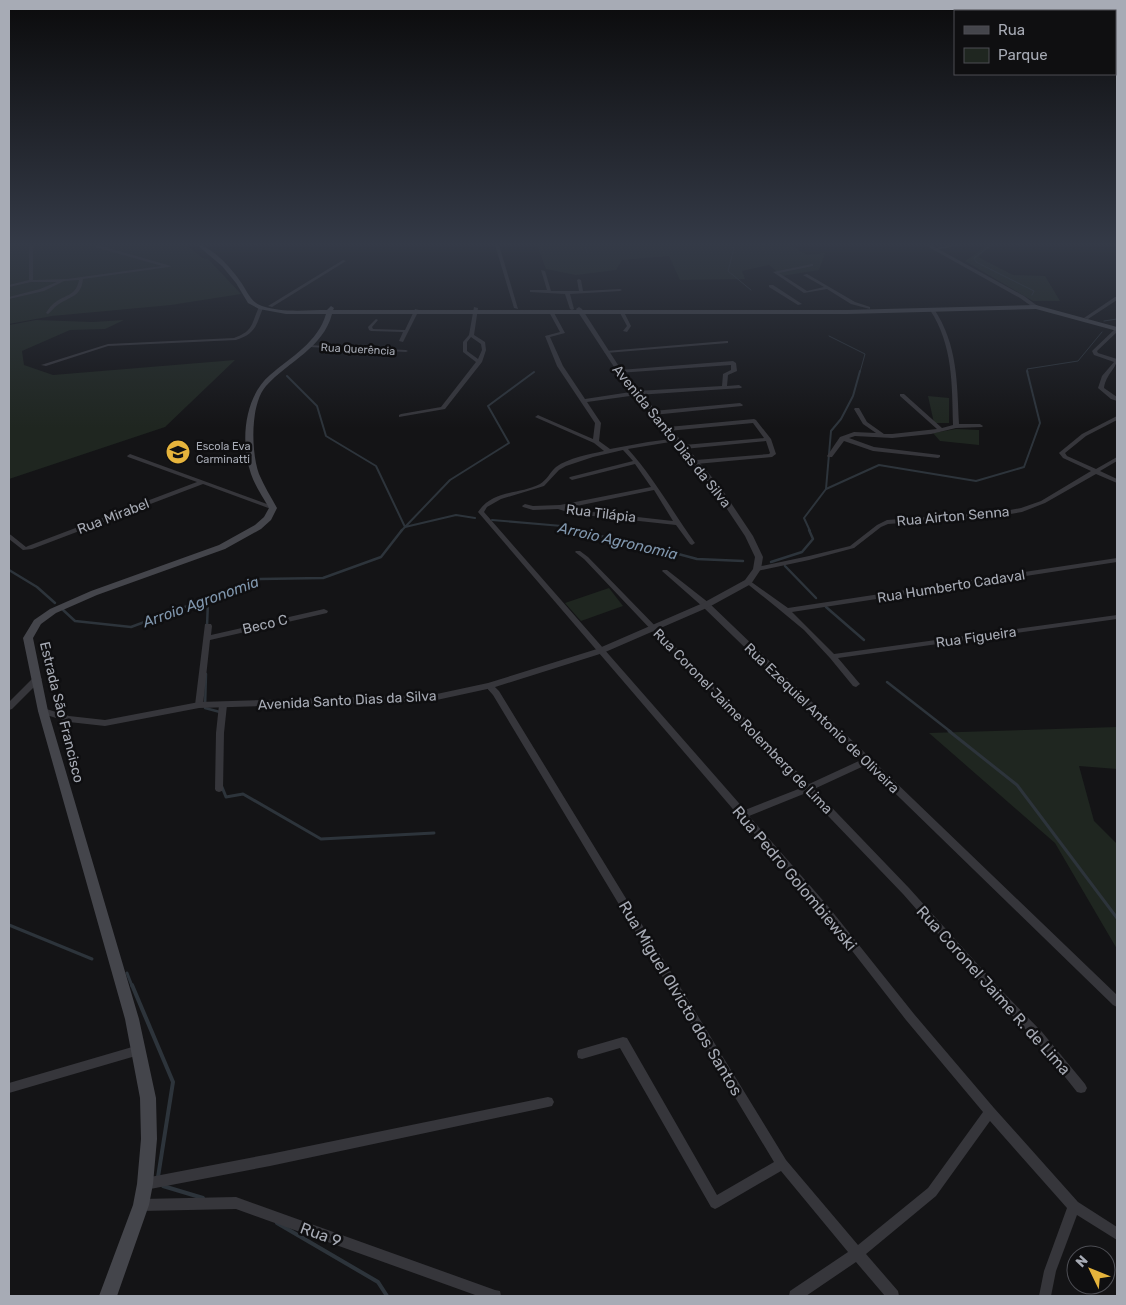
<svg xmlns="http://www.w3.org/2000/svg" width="1126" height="1305" font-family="Rubik,sans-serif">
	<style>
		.green { fill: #1f2620 }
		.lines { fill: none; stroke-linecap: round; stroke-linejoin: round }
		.stream-far4 { stroke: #2d343b; stroke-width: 1 }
		.stream-far3 { stroke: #2d343b; stroke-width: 2 }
		.stream-far2 { stroke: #2d343b; stroke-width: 2.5 }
		.stream-far1 { stroke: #2d343b; stroke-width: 3 }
		.stream { stroke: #2d343b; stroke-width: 4 }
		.minor { fill: #36363b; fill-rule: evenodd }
		.tertiary { fill: #36363b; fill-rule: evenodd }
		.secondary { fill: #44454b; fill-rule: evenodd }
		.labels { text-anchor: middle; stroke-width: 5; stroke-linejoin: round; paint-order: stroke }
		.far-street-label { font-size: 11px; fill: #a7abb5; stroke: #0f0f11 }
		.far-poi-label { font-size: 11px; fill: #a7abb5; stroke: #0f0f11; text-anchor: start }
		.street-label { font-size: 14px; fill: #a7abb5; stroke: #0f0f11 }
		.water-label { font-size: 15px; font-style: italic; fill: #8097ae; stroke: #0f0f11 }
		.near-street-label { font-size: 16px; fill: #a7abb5; stroke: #0f0f11 }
	</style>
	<rect width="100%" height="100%" fill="#141416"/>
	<g class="green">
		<polygon points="15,245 187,245 202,258 208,259 241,294 171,305 52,316 9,324 9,246"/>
		<polygon points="537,245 790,245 807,255 825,253 819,270 782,276 769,265 742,271 745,279 680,280 669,256 622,260 616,270 576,275 546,269"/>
		<polygon points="988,245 992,245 978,257 1013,275 1045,276 1060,301 1033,301 965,261"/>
		<polygon points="36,320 93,322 124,320 105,329 70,330 22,351 24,365 53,375 235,360 165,427 9,479 9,325"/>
		<polygon points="928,396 949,398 949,423 934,423"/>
		<polygon points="956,429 979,430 979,445 940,441 933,433"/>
		<polygon points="609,588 623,606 581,621 565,603"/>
		<polygon points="1117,727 1117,769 1079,766 1094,821 1117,844 1117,949 1055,843 929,733"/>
	</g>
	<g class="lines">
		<g class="stream-far4">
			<polyline points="585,245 587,253"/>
			<polyline points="728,245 734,248 728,271 751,290"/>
			<polyline points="991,245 974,258 976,262 1034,291 1032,295"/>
			<polyline points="1104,321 1117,319"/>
			<polyline points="829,336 865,354 860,372"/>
			<polyline points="1028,372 1027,369 1078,361 1102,332"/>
		</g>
		<g class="stream-far3">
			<polyline points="287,376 317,406 326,436 376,466 405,527 450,480 509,443 488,406 534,372"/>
			<polyline points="826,489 831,431 841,419 853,396 860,371"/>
			<polyline points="492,520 562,526 573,531"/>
			<polyline points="401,531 405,527 456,515 475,518"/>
			<polyline points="810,531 804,518 826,489 879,465 976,481 1024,467 1040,423 1027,371"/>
		</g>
		<g class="stream-far2">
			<polyline points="569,530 641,544 697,559 743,561"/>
			<polyline points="771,562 802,552 813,539 809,530"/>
			<polyline points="785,566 816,598"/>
			<polyline points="9,570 37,587 55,603"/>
			<polyline points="203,602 208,602 207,626"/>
			<polyline points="826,607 864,640"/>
			<polyline points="62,609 75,621 131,627 260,579 323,578 381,557 402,530"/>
			<polyline points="206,674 205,708 220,712"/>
			<polyline points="887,682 951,732"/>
		</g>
		<g class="stream-far1">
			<polyline points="949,731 1017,785 1117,918"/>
			<polyline points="222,787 226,797 243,794 321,839 434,833"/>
			<polyline points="9,925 92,959"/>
			<polyline points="127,973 132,986"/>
		</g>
		<g class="stream">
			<polyline points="132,985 173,1082 158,1177"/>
			<polyline points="163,1186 203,1198"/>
			<polyline points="277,1223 378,1282 387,1296"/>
		</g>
		<g class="minor">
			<path d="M29,245l4,1v34l34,-1 95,-13 -67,-19 -1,-2h4l73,21 -2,1 -86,12c-2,17 -11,17 -24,25 -4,2 -7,7 -11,10l-2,-1c3,-5 6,-9 11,-12 11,-7 19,-6 22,-21l-15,1 -20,10 -35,8v-2l31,-8 17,-7h-26l-22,5v-2l20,-5z"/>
			<polygon points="495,245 499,245 518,309 514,308"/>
			<polygon points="950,245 961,245 935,250 933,249"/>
			<polygon points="343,260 346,261 272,307 268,306"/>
			<polygon points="812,264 813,264 813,266 779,273 807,291 824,287 803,275 807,274 855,302 870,307 870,309 851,304 827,289 804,293 773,272"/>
			<polygon points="541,270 545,271 551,291 579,291 577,280 579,279 581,280 583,291 620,289 622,290 620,291 570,294 574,309 572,310 570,309 565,294 530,292 530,290 547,290"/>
			<polygon points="769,285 773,285 802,304 798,305 769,287"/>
			<polygon points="1115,297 1117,297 1117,300 1088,319 1084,318"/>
			<path d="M259,307l4,1c-7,17 -7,26 -27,32l-128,6 -62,20 -5,-1 67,-21 126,-6c20,-7 17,-14 25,-31z"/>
			<path d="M474,307l4,1 -4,27 11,7 1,8 -4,12 -37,47 -46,8v-2l2,-1 40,-7 35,-45 -13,-10v-10l6,-7zM471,337l10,7 1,6 -4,9 -11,-8v-9z"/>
			<polygon points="415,309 419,310 403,342 399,341 403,332 371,331 369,330 368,327 376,319 378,320 372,327 373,329 405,330"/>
			<path d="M930,309h4c24,36 23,74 25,115h21l3,2 -1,1 -26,1 -25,6 -39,4 -37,-2 -6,2 25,9 66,8v2l-2,1 -65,-7 -29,-10 -12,16h-4l-1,-1 13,-19 14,-5 22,1 -13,-9 -9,-15 1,-1h4l8,14 17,12h8l45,-5 -37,-33v-2h4l38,34 11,-3c-1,-41 0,-80 -23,-115z"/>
			<path d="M549,311h4l12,22 -15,4 13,29 22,33 52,-8 85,-5 1,-12 8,-4v-5l-113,8 -1,-1 3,-2 113,-9 3,2 1,8 -9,4 -1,11 12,-1 3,2 -1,1 -104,7 -50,7 14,21 -2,18 11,8 38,-7 30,-4v2l-2,1 -48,8c26,29 44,62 67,94l-3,2 -2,-1 -14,-19 -102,-11 -16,-5 -25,1 -10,-3 -1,-1 3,-2 8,2 27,-1 91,-18 -16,-23 -63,16 -3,-2 1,-1 63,-16 -10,-11 -30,7 -27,9 -7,4 -15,16 -43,13 -14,8 -3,5 261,298 56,-22 -217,-229 -9,-7 1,-1h4l8,6 221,227 52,-24 -158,-153 -41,-36 1,-1h4l42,33 408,392v12l-4,-2 -247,-240 -52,24 95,99 89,99 44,45 43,52 2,4 -2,4 -4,1 -4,-1 -43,-54 -44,-45 -87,-99 -97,-101 -57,23 78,89 87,109 80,94 84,94 39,25v13l-40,-25 -21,56 -5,25h-12l5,-25 23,-63 -77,-87 -54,75 -70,58 32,37 1,5h-14l-29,-34 -50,34h-17l1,-5 58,-39 -67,-81 -62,36 -4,2 -4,-2 -91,-159 -38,11 -4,-1 -1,-4 1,-4 45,-13 4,1 90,157 57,-33 -281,-467 -8,-9 4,-3 3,1 7,7 287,469 72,85 70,-57 55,-76 -77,-92 -85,-109 -80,-93 -2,-1 -1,-2 -260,-303c15,-23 41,-17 62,-28 7,-4 10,-12 16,-17 12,-9 34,-13 48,-16l-10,-8 -59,-26 3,-2 2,1 53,23 2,-16 -38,-57 -12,-30 15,-4 -11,-20zM654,490l19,31 -98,-11 -8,-2z"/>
			<polygon points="620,312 624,312 631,326 627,332 623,331 627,326 620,313"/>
			<path d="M1115,329h2v3l-20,19 1,2 19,6c0,9 -11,15 -13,29l13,9v4l-6,-2 -13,-11 4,-12 12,-14 -20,-7 -2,-4z"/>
			<polygon points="726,341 728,341 728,343 606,353 604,352 606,351"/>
			<polygon points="307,345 406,350 408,351 406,352 309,347 307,347"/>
			<polygon points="740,403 743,405 742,406 653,415 650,413 653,411"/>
			<polygon points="1117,416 1117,420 1086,436 1065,453 1067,456 1096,469 1117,457 1117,461 1100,471 1117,479 1117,483 1096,474 1045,503 1022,512 999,516 888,524 881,527 854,548 809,560 757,571 754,569 757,567 809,556 850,546 877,525 887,520 999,512 1021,508 1041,501 1091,471 1063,458 1059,453 1060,452 1082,434"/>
			<polygon points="754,419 756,420 771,439 776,454 772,457 696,464 693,462 696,460 769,454 770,453 766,441 684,449 681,447 684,445 764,438 753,423 668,431 665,429 668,427"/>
			<polygon points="130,454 275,507 276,508 275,509 271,509 203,484 32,549 23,550 9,539 9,534 11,535 26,547 28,546 197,482 128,457 127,456"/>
			<polygon points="1117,558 1117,562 792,612 834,654 1117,615 1117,619 838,658 860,684 856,687 853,686 830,658 804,630 775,606 745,582 746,581 750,581 788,608"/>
			<polygon points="324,609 328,611 327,613 210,640 203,705 199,708 196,707 195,705 205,624 211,624 212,626 211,635"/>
			<polygon points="223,702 227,705 224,733 223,789 222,791 219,792 216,791 215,789 216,733 219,705"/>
			<polygon points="139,1045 143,1046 144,1050 143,1054 139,1055 9,1093 9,1083"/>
			<polygon points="548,1097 552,1098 554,1102 552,1106 548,1107 270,1166 145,1190 141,1188 139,1184 141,1180 145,1178 270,1154"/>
			<polygon points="236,1197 495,1290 500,1291 501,1296 478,1296 236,1209 141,1211 137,1209 135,1205 137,1201 141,1199"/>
		</g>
		<g class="tertiary">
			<polygon points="925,245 931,245 1024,296 1039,307 1034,308 1020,298"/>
			<polygon points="579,307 582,309 620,368 721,488 753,536 763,557 761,569 751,584 709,607 603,653 492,688 432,701 199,708 105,726 69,722 40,713 38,711 40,709 43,708 69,716 105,720 199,702 432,695 488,683 597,649 703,603 745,580 753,569 755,557 745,536 715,491 616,370 576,309"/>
			<polygon points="37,676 42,679 12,709 9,710 9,702 34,677"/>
		</g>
		<path class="secondary" d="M197,245c14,0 35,24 43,36 7,9 10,21 22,25 20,7 45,4 65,4l4,-4 3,2 -1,2h514l189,-5 81,22v4l-81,-22 -189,5h-515c-9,34 -43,47 -66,72 -16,18 -15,66 -7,88 5,12 12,23 18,34l-6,12 -10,9 -36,20 -128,46 -41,18 -15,11 -8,14 15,73 91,308 17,79 1,41 -4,45 -4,21 -32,91h-18l34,-91 4,-21 4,-45 -1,-41 -15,-79 -87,-308 -15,-73 11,-18 16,-11 41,-18 128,-46 36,-20 9,-8 5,-9c-6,-11 -14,-22 -18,-34 -11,-32 -7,-77 19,-99 21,-18 48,-33 56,-61h-40l-27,-5 -11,-6 -12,-20 -14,-17z"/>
	</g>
	<linearGradient id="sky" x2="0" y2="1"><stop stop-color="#0b0b0c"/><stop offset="0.57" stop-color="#343a47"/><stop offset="1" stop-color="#343a47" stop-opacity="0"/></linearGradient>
	<rect width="1126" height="428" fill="url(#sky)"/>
	<defs>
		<symbol id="school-disc" viewBox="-11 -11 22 22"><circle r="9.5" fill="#e6b43c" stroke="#0f0f11"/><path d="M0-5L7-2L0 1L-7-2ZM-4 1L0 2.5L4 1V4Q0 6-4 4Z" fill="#111"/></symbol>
	</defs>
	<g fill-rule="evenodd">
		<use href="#school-disc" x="164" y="438" width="28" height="28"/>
	</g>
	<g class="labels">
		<g class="far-street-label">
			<text transform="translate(358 349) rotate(3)" y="4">Rua Querência</text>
		</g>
		<g class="far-poi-label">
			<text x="196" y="450">Escola Eva<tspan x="196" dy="13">Carminatti</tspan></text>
		</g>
		<g class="street-label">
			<text transform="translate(672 436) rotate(51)" y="5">Avenida Santo Dias da Silva</text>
			<text transform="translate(601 513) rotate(7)" y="5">Rua Tilápia</text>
			<text transform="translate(113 516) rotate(-21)" y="5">Rua Mirabel</text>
			<text transform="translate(953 516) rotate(-5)" y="5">Rua Airton Senna</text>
			<text transform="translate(951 586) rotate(-9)" y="5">Rua Humberto Cadaval</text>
			<text transform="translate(265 624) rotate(-13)" y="5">Beco C</text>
			<text transform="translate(976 637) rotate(-8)" y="5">Rua Figueira</text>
			<text transform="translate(347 700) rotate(-3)" y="5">Avenida Santo Dias da Silva</text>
			<text transform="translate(62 712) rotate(76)" y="5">Estrada São Francisco</text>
			<text transform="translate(822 718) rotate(44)" y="5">Rua Ezequiel Antonio de Oliveira</text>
			<text transform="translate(743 721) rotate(46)" y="5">Rua Coronel Jaime Rolemberg de Lima</text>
		</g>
		<g class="water-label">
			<text transform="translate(618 541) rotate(13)" y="5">Arroio Agronomia</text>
			<text transform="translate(201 602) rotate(-20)" y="5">Arroio Agronomia</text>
		</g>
		<g class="near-street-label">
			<text transform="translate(795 878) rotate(50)" y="6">Rua Pedro Golombiewski</text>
			<text transform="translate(994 990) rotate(48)" y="6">Rua Coronel Jaime R. de Lima</text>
			<text transform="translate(681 998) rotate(59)" y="6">Rua Miguel Olvicto dos Santos</text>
			<text transform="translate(321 1234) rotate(20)" y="6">Rua 9</text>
		</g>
	</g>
	<rect width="1126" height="1305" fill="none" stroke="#a7abb5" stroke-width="20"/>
	<rect x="954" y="10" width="162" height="65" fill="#0f0f11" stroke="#4c4d53"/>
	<rect x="964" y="26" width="25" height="8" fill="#44454b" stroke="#4c4d53"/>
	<text x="998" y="35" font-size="15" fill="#a7abb5">Rua</text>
	<rect x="964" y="48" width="25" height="15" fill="#1f2620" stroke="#4c4d53"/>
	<text x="998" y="60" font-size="15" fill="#a7abb5">Parque</text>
	<g transform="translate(1091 1270) rotate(313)"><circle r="24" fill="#0f0f11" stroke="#4c4d53"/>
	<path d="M0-4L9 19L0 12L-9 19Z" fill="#e6b43c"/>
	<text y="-8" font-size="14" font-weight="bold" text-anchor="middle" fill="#a7abb5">N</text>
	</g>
</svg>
